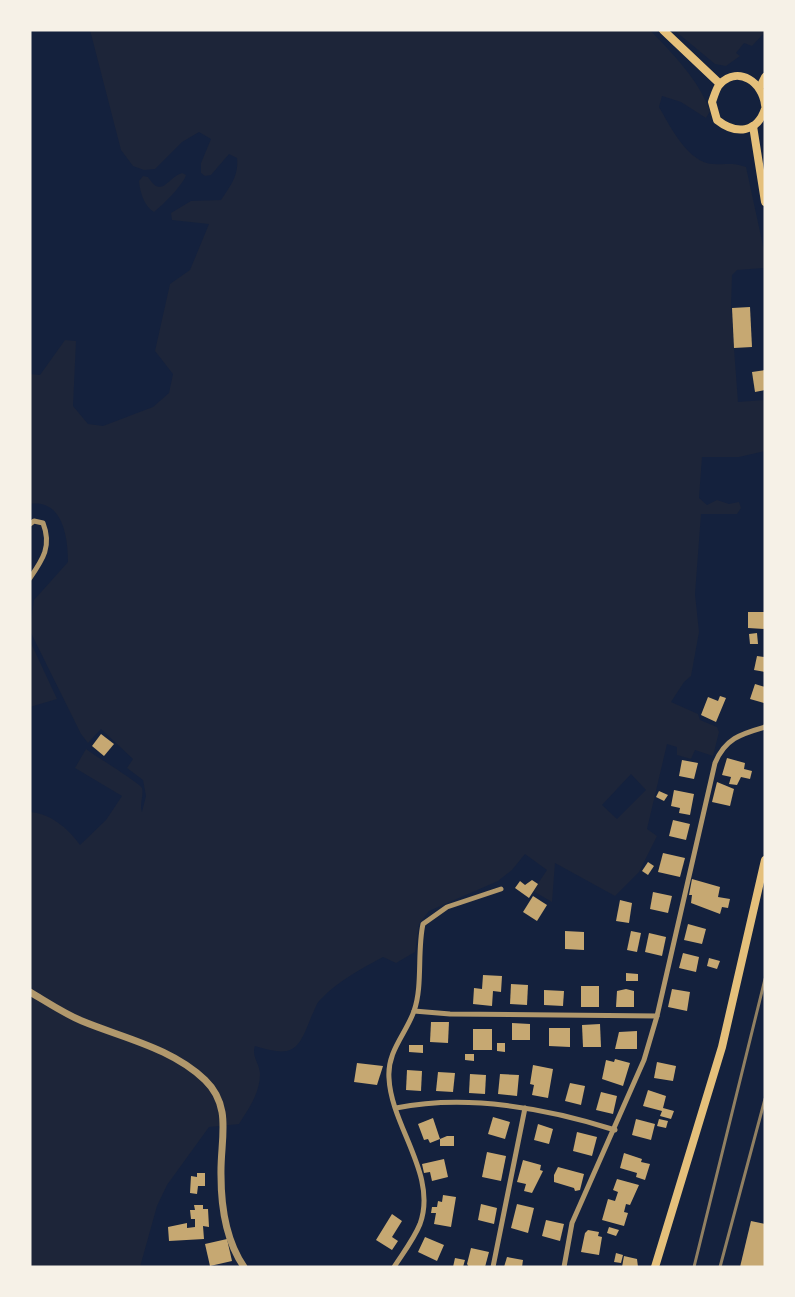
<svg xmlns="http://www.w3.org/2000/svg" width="795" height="1297" font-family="Signika,sans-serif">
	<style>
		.green { fill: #1d2539; fill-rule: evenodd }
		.building { fill: #c6a872 }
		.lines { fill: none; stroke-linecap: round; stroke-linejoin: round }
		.minor { stroke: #b1986c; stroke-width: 5 }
		.tertiary { stroke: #b1986c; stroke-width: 7 }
		.secondary { stroke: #e5c07b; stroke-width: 8 }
		.rail { stroke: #918062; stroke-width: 3 }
	</style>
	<rect width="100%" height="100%" fill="#14213d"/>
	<g class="green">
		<path d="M90,30h560c24,25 48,49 60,81l-4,7 -25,-16 -19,-6 -3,11c11,19 29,56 54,57 15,1 18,-2 33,3l19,88v13l-28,2 -5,5 -1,33 7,94 27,-2v51l-26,6h-37l-3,41 8,7 10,-5 12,4 10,-2 2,6 -4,6h-36l-6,80 4,38 -8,44 -7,6 -13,20 27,12 2,6 17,7 2,5 -6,24 -18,-6 -4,9 -14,-4v-8l-10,-3 -20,85 10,7 -18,36 -24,24 -60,-33 -3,39 -19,-11 14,-21 -22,-16 -13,16 -14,11 -69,30 -10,13 -4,28 -19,11 -13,-6c-22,12 -45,24 -62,42 -5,4 -6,11 -9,16 -14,36 -18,43 -57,31 -4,10 5,18 5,28 0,19 -11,34 -21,50l-30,3 -42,58 -10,21 -17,61h-110v-455c21,2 38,16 50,33l26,-25 16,-24 -47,-28 11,-19c8,6 55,35 56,39 2,8 -3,16 0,24l4,-16 -3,-16 -16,-12 6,-9 -32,-30 -13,14 -7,-9 -51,-103 4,-31 34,-38c0,-24 -5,-63 -38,-58v-130l10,1 25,-35 11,1 -3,65 15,18 15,2 50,-19 16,-14 4,-19 -18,-23 15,-67 20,-14 19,-46 -37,-4 -1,-7 20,-12 30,-1c9,-14 18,-24 16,-42l-8,-4 -18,21 -6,1 -4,-3v-10l10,-24 -12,-7 -17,10 -27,27 -11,1 -11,-4 -12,-16zM631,774l15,16 -29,29 -15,-14z"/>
		<polygon points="674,30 765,30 765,32 752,46 744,43 736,53 740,56 726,66 715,64"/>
		<path d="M182,173l4,2c-3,10 -23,30 -32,37 -10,-6 -14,-20 -15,-31l4,-5 5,1c14,22 19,1 34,-4z"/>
		<polygon points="30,641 57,699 30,707"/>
	</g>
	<g class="building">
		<polygon points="750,307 752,347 734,348 732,308"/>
		<polygon points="765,370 765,390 755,392 752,372"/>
		<polygon points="748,612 765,612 765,629 748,628"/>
		<polygon points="757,633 758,644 750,644 749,634"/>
		<polygon points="757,656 765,657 765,672 754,670"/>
		<polygon points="755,684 765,687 764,703 750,699"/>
		<polygon points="720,696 726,698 716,722 701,715 708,697 718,701"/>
		<polygon points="101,734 114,744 104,756 92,746"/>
		<polygon points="727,758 745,763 744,769 752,771 750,779 741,777 737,785 729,784 731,777 722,775"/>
		<polygon points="682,760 698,763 694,779 679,776"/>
		<polygon points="717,782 734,789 730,806 712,802"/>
		<polygon points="674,790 694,794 690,815 679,813 680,808 671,806"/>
		<polygon points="659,791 668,795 664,801 656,797"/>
		<polygon points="673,820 690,824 686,840 669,836"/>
		<polygon points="663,853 685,858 680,877 658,872"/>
		<polygon points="648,862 654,866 648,875 642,871"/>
		<polygon points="692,879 720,887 718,897 730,899 728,908 722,907 720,914 691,903 692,895 689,895"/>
		<polygon points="532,880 538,884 529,898 515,888 520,881 525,885"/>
		<polygon points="653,892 672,896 668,913 650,909"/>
		<polygon points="533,896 547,905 537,921 523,912"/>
		<polygon points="620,900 632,903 629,923 616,921"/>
		<polygon points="688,924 706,929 702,944 684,940"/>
		<polygon points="565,931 584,932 584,950 565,949"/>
		<polygon points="631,931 641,933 637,952 627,950"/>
		<polygon points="649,933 666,937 662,956 645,952"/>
		<polygon points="683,953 699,957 696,972 679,968"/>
		<polygon points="709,958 720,961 717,969 707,966"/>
		<polygon points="626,973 638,974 638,981 626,981"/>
		<polygon points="483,975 502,976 501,992 493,991 492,1006 473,1004 474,988 482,989"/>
		<polygon points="511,984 528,985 527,1005 510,1004"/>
		<rect x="581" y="986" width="18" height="21"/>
		<polygon points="626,989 634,991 634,1007 616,1007 617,991"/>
		<polygon points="672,989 690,992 687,1011 668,1007"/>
		<polygon points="544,990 564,991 563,1006 544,1005"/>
		<polygon points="431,1022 449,1022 448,1043 430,1042"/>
		<polygon points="512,1023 530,1024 530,1040 512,1040"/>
		<polygon points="600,1024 601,1047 583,1047 582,1025"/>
		<polygon points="549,1028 570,1028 570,1047 549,1046"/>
		<rect x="473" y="1029" width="19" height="21"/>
		<polygon points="637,1031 637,1049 615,1049 619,1032"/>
		<polygon points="497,1043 505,1043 505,1052 497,1051"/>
		<polygon points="409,1045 423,1045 423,1053 409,1052"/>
		<polygon points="465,1054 474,1054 474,1061 465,1060"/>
		<polygon points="615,1059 630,1063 623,1086 602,1079 606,1060 614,1062"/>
		<polygon points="657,1062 676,1066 673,1081 654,1078"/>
		<polygon points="357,1063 383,1066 377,1085 354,1082"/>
		<polygon points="533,1065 553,1069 548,1098 532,1095 534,1085 530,1084"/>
		<polygon points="407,1070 422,1071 421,1091 406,1090"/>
		<polygon points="438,1072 455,1073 453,1092 436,1091"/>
		<polygon points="470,1074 486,1075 485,1094 469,1093"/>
		<polygon points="500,1074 519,1075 517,1096 498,1094"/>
		<polygon points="570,1083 585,1086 581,1105 565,1101"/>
		<polygon points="648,1090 666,1096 663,1108 674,1111 671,1119 660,1116 662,1111 643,1106"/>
		<polygon points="601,1092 617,1096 613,1114 596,1110"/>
		<polygon points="493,1117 510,1122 505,1139 488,1134"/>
		<polygon points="433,1118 440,1139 430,1143 428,1139 424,1140 418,1124"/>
		<polygon points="636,1119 655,1124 651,1140 632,1135"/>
		<polygon points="659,1119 668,1121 666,1128 657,1126"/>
		<polygon points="538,1124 553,1129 549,1144 534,1140"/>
		<polygon points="577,1132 597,1137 592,1156 573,1151"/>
		<polygon points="447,1136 454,1136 454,1146 440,1146 440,1139"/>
		<polygon points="487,1152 506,1156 501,1181 482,1177"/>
		<polygon points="624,1153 642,1159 641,1162 650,1164 645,1180 636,1177 637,1173 620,1168"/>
		<polygon points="444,1159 448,1177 432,1181 430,1172 424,1173 422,1164"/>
		<polygon points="523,1160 541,1165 540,1170 543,1171 532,1193 524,1191 526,1184 517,1182"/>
		<polygon points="558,1167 584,1174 580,1190 575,1191 574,1188 554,1182 554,1175"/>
		<polygon points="197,1173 205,1173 205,1186 198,1186 197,1194 190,1193 191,1176 197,1177"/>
		<polygon points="617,1179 639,1185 630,1205 626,1204 624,1212 628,1213 624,1226 602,1220 608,1199 615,1201 618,1192 613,1190"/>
		<polygon points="443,1195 456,1197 451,1227 434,1224 436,1213 431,1213 432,1207 437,1207 438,1201 442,1202"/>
		<polygon points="481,1204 497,1208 494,1224 478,1220"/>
		<polygon points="517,1204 534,1208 528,1233 511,1228"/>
		<polygon points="194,1205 203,1205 203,1209 208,1209 209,1227 203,1226 204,1239 169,1241 168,1227 187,1223 187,1228 195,1227 195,1219 191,1219 190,1210 195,1210"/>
		<polygon points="392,1214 402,1221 392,1237 398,1241 392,1250 376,1240"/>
		<polygon points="546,1220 564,1224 560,1241 542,1236"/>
		<polygon points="751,1221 765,1224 765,1267 740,1267"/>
		<polygon points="609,1227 619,1230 616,1236 607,1233"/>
		<polygon points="588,1230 599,1232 598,1236 602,1237 599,1255 581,1252 585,1233"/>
		<polygon points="425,1237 444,1245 437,1261 418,1252"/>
		<polygon points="227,1239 232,1261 210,1266 205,1244"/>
		<polygon points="471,1248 489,1252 485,1267 469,1267 467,1264"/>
		<polygon points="616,1253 623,1255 621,1263 614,1262"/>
		<polygon points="624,1256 637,1259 638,1267 622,1267"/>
		<polygon points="507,1257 523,1260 522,1267 504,1267"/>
		<polygon points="455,1258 465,1260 463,1267 453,1267"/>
	</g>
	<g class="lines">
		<g class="minor">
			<path d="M30,524l4,-3 9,2c9,23 0,36 -13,55"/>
			<polyline points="414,1011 450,1014 657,1016"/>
			<path d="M396,1108c71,-14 151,0 219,22"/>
			<path d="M394,1267c9,-14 20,-28 26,-43 18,-49 -29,-98 -31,-146 -2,-27 17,-44 25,-67 9,-25 3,-60 9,-87l24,-17 54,-18"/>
			<polyline points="493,1267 525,1108"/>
			<path d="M564,1267l8,-44 72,-163 13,-44 58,-253c10,-24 25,-29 50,-36"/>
		</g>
		<path class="tertiary" d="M30,992c17,10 33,21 52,29 41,17 90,27 123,59 28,27 15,60 16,95 0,31 5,66 23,92"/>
		<g class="secondary">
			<polyline points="663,30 720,84"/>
			<polyline points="760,87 765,77"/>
			<path d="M765,105c-2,-22 -26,-40 -45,-21 -4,4 -6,13 -8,18l5,18c19,15 40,13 48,-11"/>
			<polyline points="753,126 765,202"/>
			<polyline points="655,1267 722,1047 765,860"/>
		</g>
		<g class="rail">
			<polyline points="694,1267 765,979"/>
			<polyline points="720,1267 765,1099"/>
		</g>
	</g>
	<rect width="795" height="1297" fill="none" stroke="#f6f1e7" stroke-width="63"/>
</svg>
